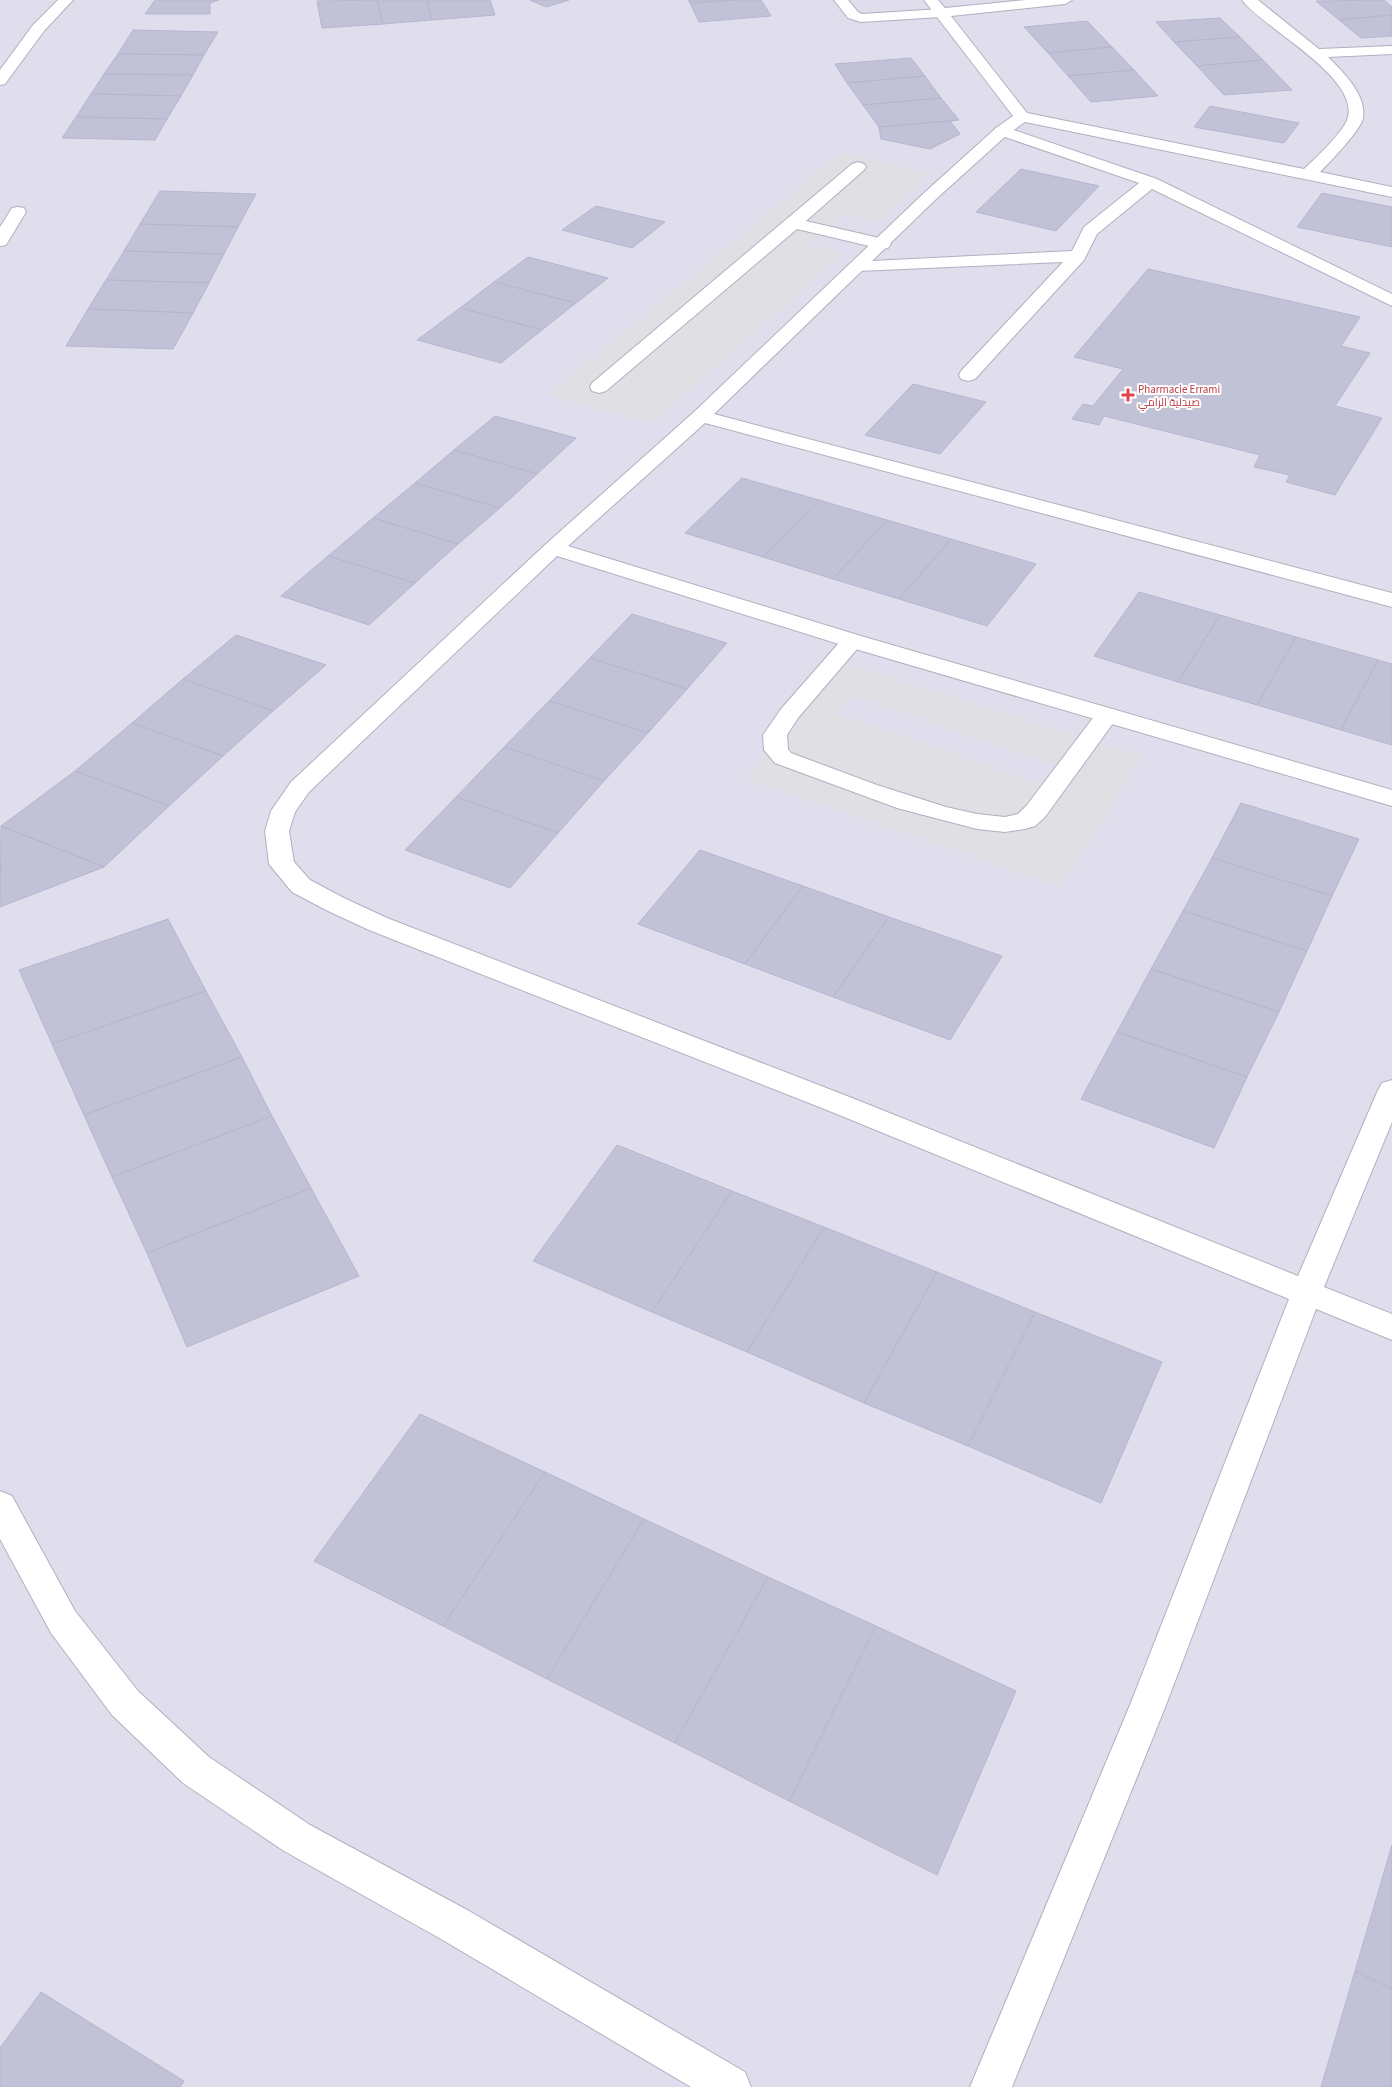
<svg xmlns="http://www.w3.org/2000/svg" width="1392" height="2087" font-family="'Source Sans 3',Cairo,sans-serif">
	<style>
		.residential { fill: #e0deed }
		.parking { fill: #e0e0e4; fill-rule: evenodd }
		.building { fill: #c2c2d7; stroke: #b6b5d1 }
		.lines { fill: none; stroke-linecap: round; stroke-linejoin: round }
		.lane-casing { stroke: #b0afc1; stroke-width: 2 }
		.street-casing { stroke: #b0afc1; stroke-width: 2 }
		.lane { fill: #fff; fill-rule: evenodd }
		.street { fill: #fff; fill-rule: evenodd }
		.health-dot { fill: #e0444e; stroke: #fff; stroke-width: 2 }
		.labels { text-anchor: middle; stroke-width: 4; stroke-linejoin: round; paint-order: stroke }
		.far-health-label { font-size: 11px; fill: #be3a42; stroke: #fff; text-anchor: start }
	</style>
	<rect width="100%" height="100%" fill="#edecf5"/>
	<rect class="residential" x="0" y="0" width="1392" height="2087"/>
	<g class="parking">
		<polygon points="841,153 932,173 878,222 844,214 808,245 842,254 652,424 548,395"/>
		<path d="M844,663l298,93 -81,130 -315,-107zM854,696l221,75 -14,20 -222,-77z"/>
	</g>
	<g class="building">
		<polygon points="155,0 219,0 210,3 210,14 145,14"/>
		<polygon points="377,0 383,24 322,28 317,1"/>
		<polygon points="377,0 427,0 432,20 383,24"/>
		<polygon points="427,0 490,0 495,15 432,20"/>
		<polygon points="530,0 569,0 546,7"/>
		<polygon points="688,0 737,0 690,3"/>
		<polygon points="737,0 761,0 771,16 699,22 690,3"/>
		<polygon points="1384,0 1392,7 1392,15 1339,20 1316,1"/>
		<polygon points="1392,15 1392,36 1361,38 1339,20"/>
		<polygon points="1220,18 1240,37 1174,42 1156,22"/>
		<polygon points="1087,21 1112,47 1048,53 1024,27"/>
		<polygon points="133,30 218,32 204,55 118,54"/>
		<polygon points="1240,37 1263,60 1197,66 1174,42"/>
		<polygon points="1112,47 1134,70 1068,76 1048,53"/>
		<polygon points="118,54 204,55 193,75 104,74"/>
		<polygon points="911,58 925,76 847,83 835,64"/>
		<polygon points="1263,60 1292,90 1224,95 1197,66"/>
		<polygon points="1134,70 1158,96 1091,102 1068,76"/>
		<polygon points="104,74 193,75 181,96 91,94"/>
		<polygon points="925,76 941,98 863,105 847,83"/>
		<polygon points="91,94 181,96 167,119 76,117"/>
		<polygon points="941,98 959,120 879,127 863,105"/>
		<polygon points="1210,106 1299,123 1284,143 1194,127"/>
		<polygon points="76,117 167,119 155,140 62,138"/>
		<polygon points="950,121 960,134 930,149 881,139 879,127"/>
		<polygon points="1021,169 1099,186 1056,231 976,212"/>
		<polygon points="160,191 256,194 238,227 140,224"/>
		<polygon points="1322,193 1392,207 1392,247 1297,227"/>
		<polygon points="596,206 665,222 632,248 562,230"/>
		<polygon points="140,224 238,227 224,254 124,251"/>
		<polygon points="124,251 224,254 209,283 106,280"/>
		<polygon points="528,257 608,278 576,303 494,282"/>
		<polygon points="1148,269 1360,317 1341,346 1370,353 1335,406 1382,418 1335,495 1286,482 1290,475 1254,467 1260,455 1104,416 1099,425 1072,419 1083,404 1093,406 1123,369 1074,357"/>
		<polygon points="106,280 209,283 193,313 88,309"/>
		<polygon points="494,282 576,303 542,330 460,308"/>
		<polygon points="460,308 542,330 501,363 417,340"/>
		<polygon points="88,309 193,313 173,349 66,346"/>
		<polygon points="913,384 986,402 940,454 865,435"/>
		<polygon points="495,416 576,438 537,474 454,450"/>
		<polygon points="454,450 537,474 500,508 415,483"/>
		<polygon points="742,478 819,500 763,557 685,533"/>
		<polygon points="415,483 500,508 458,544 373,518"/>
		<polygon points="819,500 887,520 833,579 763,557"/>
		<polygon points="373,518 458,544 415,583 328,556"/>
		<polygon points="887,520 951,539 899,599 833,579"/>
		<polygon points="951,539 1036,564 987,626 899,599"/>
		<polygon points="328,556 415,583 369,625 281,596"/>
		<polygon points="1139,592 1220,615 1178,682 1094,656"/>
		<polygon points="632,614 727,643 687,689 590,658"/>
		<polygon points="1220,615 1296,637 1257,705 1178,682"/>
		<polygon points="236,635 326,665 273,711 183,679"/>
		<polygon points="1296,637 1378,660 1341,730 1257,705"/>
		<polygon points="590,658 687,689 648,733 549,701"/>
		<polygon points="1378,660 1392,664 1392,745 1341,730"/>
		<polygon points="183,679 273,711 223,756 132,723"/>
		<polygon points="549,701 648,733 604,781 504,747"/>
		<polygon points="132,723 223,756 169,806 75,771"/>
		<polygon points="504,747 604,781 558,833 456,797"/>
		<polygon points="75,771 169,806 104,867 1,826"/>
		<polygon points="456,797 558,833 510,888 405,850"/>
		<polygon points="1241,803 1359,839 1332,896 1212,858"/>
		<polygon points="1,826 104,867 0,907"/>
		<polygon points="700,850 803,886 745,964 638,924"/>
		<polygon points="1212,858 1332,896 1307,951 1183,911"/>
		<polygon points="803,886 889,917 833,997 745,964"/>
		<polygon points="1183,911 1307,951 1279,1012 1151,969"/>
		<polygon points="889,917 1002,956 950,1040 833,997"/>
		<polygon points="168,919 206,991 52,1044 19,970"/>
		<polygon points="1151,969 1279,1012 1247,1077 1117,1032"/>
		<polygon points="206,991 242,1057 84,1115 52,1044"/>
		<polygon points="1117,1032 1247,1077 1214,1148 1081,1099"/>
		<polygon points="242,1057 272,1116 112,1177 84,1115"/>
		<polygon points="272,1116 311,1188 147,1253 112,1177"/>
		<polygon points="617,1145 732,1191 652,1312 533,1261"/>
		<polygon points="311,1188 359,1276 187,1347 147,1253"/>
		<polygon points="732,1191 824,1227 747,1352 652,1312"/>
		<polygon points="824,1227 937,1272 864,1403 747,1352"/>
		<polygon points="937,1272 1035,1312 968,1446 864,1403"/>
		<polygon points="1035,1312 1162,1362 1101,1503 968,1446"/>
		<polygon points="420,1414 545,1472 443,1626 314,1561"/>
		<polygon points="545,1472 644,1519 547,1679 443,1626"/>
		<polygon points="644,1519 768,1577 675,1743 547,1679"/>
		<polygon points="768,1577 876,1626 789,1801 675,1743"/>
		<polygon points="876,1626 1016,1691 937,1875 789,1801"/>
		<polygon points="1392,1845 1392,1989 1355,1971"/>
		<polygon points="1355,1971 1392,1989 1392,2087 1321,2087"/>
		<polygon points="41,1992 184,2081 180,2087 0,2087 0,2048"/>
	</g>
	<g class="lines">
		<defs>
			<g id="lane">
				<polygon points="834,0 848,0 858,12 862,14 941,9 948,13 941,17 861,22 848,18"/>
				<polygon points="1002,126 1157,179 1392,294 1392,306 1152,189 1097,234 1084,260 975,379 968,381 961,379 959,375 961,371 1063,262 858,271 852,270 849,266 852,262 1072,251 1084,227 1139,183 996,134 994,131 996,128"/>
				<polygon points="858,162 864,164 866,167 864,170 806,221 888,240 891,244 888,248 882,249 797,229 606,391 599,393 592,391 590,387 592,383 852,164"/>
				<polygon points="18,207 24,208 26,212 6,245 0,246 0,227 12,208"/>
				<polygon points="853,634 861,636 864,641 798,718 787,735 788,749 791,753 877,785 946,807 977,814 1005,817 1018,814 1027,805 1099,710 1107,708 1115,710 1119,715 1045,817 1035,826 1025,829 1005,832 977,829 897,808 775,763 764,750 763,735 781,709 845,636"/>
			</g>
			<g id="street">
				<polygon points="58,0 73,0 44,31 5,84 0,85 0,70 33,25"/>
				<path d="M924,0h14l7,8 80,-8h47l-7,4 -114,12 76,97 277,56c11,-10 38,-36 43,-49 16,-42 -86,-93 -105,-120h16l61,49 73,-3v8l-64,3c15,15 39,38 35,61 -2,12 -34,45 -43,54l72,15v10l-367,-75 -17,12 -73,66 -221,214 678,179v14l-687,-184 -137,123 293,90 531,154v16l-547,-160 -288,-90 -248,236 -14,20 -6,19 5,31 16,18 34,18 43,20 460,178 451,180 80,-186 4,-7 10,-3v42l-68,165 68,27v26l-76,-31 -150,396 -154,382h-42l160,-382 159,-406 -462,-189 -458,-180 -43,-20 -34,-18 -23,-28 -4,-33 6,-20 20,-29 255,-238 148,-132 229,-218 73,-66 17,-12z"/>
				<polygon points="0,1491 12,1496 75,1611 138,1691 209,1757 310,1825 469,1911 745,2072 751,2087 691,2087 441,1939 284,1851 183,1783 112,1715 51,1633 0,1539"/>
			</g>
		</defs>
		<use href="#lane" class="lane-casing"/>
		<use href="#street" class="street-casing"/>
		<use href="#lane" class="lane"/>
		<use href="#street" class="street"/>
	</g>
	<path class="health-dot" d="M1125.5 387.5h5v5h5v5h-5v5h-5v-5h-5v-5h5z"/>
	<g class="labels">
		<g class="far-health-label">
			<text x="1138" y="393">Pharmacie Errami<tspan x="1138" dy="13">صيدلية الرامي</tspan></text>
		</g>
	</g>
</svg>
